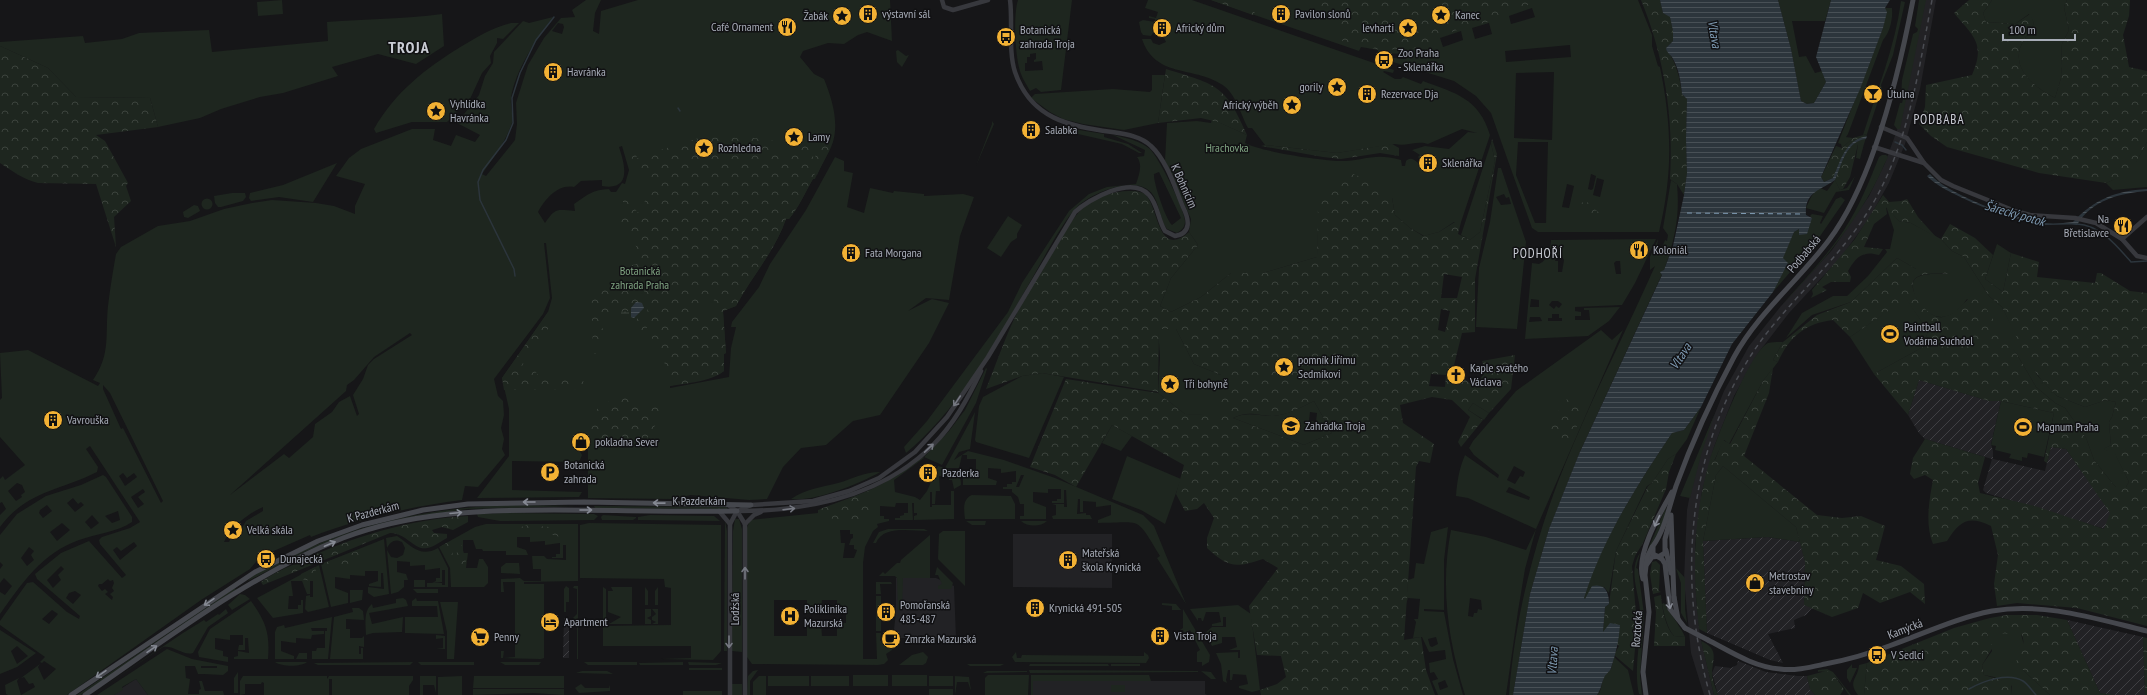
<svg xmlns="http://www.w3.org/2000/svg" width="2147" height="695" font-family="'PT Sans Narrow',sans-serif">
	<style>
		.built { fill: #222225 }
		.industrial { fill: url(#industrial-furrows) }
		.green { fill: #1e261f; fill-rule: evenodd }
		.forest { fill: url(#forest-crowns); fill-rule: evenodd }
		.wetland { fill: url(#wetland-marsh) }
		.water { fill: url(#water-rules) }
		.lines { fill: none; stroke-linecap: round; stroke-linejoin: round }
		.stream { stroke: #2c353c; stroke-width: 1.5 }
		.ferry { stroke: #7f9bb3; stroke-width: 1; stroke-dasharray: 5 4; stroke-linecap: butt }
		.tertiary { stroke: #37383d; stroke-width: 4.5 }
		.secondary { stroke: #45474d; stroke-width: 5 }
		.rail { stroke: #4a4c52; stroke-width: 1.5; stroke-dasharray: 5 4; stroke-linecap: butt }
		.secondary-bridge { stroke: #45474d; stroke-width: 5 }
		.oneway { stroke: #757881 }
		.oneway2 { stroke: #858993 }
		.labels { text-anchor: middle; stroke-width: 3; stroke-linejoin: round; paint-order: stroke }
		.poi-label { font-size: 12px; fill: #a8adb8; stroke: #111113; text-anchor: start }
		.park-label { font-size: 12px; fill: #7fa381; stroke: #111113 }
		.street-label { font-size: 12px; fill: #a8adb8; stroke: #111113 }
		.water-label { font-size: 13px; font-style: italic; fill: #7f9bb3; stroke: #111113 }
		.neighbourhood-label { font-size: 13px; letter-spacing: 1px; fill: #c9ccd4; stroke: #111113 }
		.district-label { font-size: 16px; font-weight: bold; letter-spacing: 1px; fill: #c9ccd4; stroke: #111113 }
	</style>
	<defs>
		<pattern id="industrial-furrows" width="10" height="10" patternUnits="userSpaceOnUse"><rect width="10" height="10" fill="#222225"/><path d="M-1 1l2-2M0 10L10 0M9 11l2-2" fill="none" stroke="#3f3f43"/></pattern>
		<pattern id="forest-crowns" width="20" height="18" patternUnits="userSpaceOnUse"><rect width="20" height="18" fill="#1e261f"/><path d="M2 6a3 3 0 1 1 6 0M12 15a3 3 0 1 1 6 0" fill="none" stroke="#3c433d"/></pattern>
		<pattern id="wetland-marsh" width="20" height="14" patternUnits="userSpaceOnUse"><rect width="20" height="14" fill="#1e261f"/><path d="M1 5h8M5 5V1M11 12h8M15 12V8" fill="none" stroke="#3c433d"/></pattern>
		<pattern id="water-rules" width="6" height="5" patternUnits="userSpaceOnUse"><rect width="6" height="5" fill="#2c353c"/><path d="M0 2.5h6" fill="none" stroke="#485056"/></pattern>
	</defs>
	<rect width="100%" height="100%" fill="#161618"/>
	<g class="built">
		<polygon points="1924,0 1936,0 1920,89 1905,144 1889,183 1868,220 1841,257 1789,313 1759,352 1734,396 1714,447 1702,491 1695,545 1696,598 1700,636 1714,695 1704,695 1691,653 1684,580 1687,510 1691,489 1703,443 1724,391 1749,346 1781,306 1832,250 1869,196 1885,163 1900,122"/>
		<polygon points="1013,534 1112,534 1112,588 1013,587"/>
		<polygon points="896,578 936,578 954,586 956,638 893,638 896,612"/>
		<polygon points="136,679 148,695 114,695 122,688"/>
		<polygon points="1033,681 1205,681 1205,694 1207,695 1033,695"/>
	</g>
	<g class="industrial">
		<polygon points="1919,380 1989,401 2001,401 1991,444 1993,451 1993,459 2045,471 2051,447 2066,449 2111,513 2105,529 1986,493 1983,490 1992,459 1925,439 1919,433 1908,415"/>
		<polygon points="1768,537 1800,542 1805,562 1804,604 1812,608 1806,615 1794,620 1795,628 1768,634 1783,663 1770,660 1707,633 1703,541"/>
		<polygon points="564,618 569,618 569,658 563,658"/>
		<polygon points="2067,620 2143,637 2145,695 2107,695 2100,693"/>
		<polygon points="1738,661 1766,672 1797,676 1807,676 1810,689 1815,695 1718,695 1712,673 1715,666 1731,668 1737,665"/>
	</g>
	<g class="green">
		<polygon points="282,0 283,14 258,16 257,2"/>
		<path d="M586,0h15l-6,13 -2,18 6,3 2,-23 37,-11h252l2,41 -25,-9 -9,3 -14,9 -16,-1 -25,8 -3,6 14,17 10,5c8,20 15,42 9,63 -4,12 -13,25 -18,37h-2c-8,13 -13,27 -24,40h-3c-11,32 -34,57 -50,87l-13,5 3,42 -2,1v17c-15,11 -37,10 -54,15v2l59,-11 2,-29 5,-21h-5l1,-5 27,-35 11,-23 36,-54 29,-53 9,4v10l9,2 -6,34 17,6 6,-25 23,5 1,-2 30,3v2l39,-2 11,3 -14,39 -11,64 -23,-2 -18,13 24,-12 17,4 -20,40 -49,72 -27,6 -27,24 -25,3 -18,19 -16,32 -18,1 -58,-5 -20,4 -83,-1v-54l-10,-1v-2l-3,1 7,13 -2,5 -3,2 -65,-1v29l70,2 -3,5 -102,1 32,-42v-47l-7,-31 46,-66 4,-14 -6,-55h-2l6,55 -7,16 -49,65 4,17 5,5 1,14 -3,13 3,11 -2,10 3,6 -27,32 -13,-1 -3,14c-53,7 -102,18 -151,37l-1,-2 -50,22 -10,12 -49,31 -134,95h-59l-2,-1 -1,-9 14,-7 -2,3 4,14 14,-8 -2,-4 -4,1 -5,-7 -3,1 19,-14 -2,3 6,13 12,-11 -12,-8 -2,2 -2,-1 5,-5 -45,-32v-4l27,-38 6,-1 34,30 12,7 1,-3 -43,-37 -2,-5 26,-21 28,-12 33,37 4,-3 -26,-31 -1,-4 3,-3 28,-9 10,-6 -50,-76 -4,3 12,18 -1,5c-35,18 -71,19 -97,55v-12l6,-6 -4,-7 -2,1v-24l3,-3 2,4 20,-15 -25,-28v-37l2,-2 -2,-45 28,-3 70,36 2,-3 -7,-3c18,-26 12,-45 15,-74 2,-18 5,-35 8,-52l5,-7 37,-21 32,-5 34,-12 28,-6 20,-3 44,3 18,3 21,8v-8l10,-22 -29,-8 13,-18 12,-9 51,-20h23l-2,11 18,6 5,-11 19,7 5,-7 -23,-12 22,-28 6,-19 8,-13 1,-11 29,-31 6,2 24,-6c-16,21 -39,55 -42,82 -1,8 3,17 1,24 -7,20 -18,34 -30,51l4,2 29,-36 2,-16 -1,-21 12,-38 16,-27 17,-20 14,-1 -3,-7zM558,23l5,1 1,3 -2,7 -10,-3zM622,146l7,24 -4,14 -3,-1 -6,9h-5l-2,-3c-17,1 -20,5 -35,15l1,7c-18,-1 -19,-4 -30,12l-7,-11c7,-13 20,-28 36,-25l7,-6 21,-1v6c30,5 23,-21 17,-39zM410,333l2,2 -38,24 -6,6 -5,14 -10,16 6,19 -2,2 -7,-20 -11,6 -7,10 -17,12 -2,13 -24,21 -5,-4 -54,41 116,-104 1,-6 7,-5 20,-23zM103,385l7,8 53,108 -2,2 -38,-75 -2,1 -18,-40zM50,414l9,6 -4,6 -9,-5zM123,473l4,5 7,-5 3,4 -12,9 -6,-10zM17,483l5,2 3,7 -4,3 1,2 -6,4 -8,-10zM143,489l2,3 -7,5 6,7 -6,4 -7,-11zM263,507v4l-17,10 -6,10 -8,4 -3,7h-5c6,-15 25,-29 39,-35zM134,542l3,4 -17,14 -7,-10 4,-3 4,4zM61,566l3,3 -6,6 3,5 -8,8 -6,-8zM108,579l2,2 3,-1 1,3 -2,5 2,3 -4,3 3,3 -1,3 -7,-6 3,-2 -3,-3 -3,2 -4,-5 1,-2h3zM75,591l6,4 -8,9 -7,-6 3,-5zM52,610l6,4 -9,10 -7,-5z"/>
		<path d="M1018,0h54l-11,90 -20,2 -5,-4 -6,3c-3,-6 -7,-11 -9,-17 -6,-15 -8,-59 -3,-74zM1036,53v6l-2,1v2l8,-1 1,9 -18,1v-8h2v-6h3v-3z"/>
		<path d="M1148,0h44l202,70 -1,3 -9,-2 -1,1 12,7h6l2,-2 18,7 2,-3c32,12 56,17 67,54l-29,87h-7l-15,10 -15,4 -14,-8 -15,-13 -3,-17 -73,7 -2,52 -54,16h-32l-30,24 -30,15 -11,-6 11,-28 27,-33 -9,-13 2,-13 -26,-58 2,-38 30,-2 14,2 1,-4 35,16 -2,8c17,9 74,17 95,18 25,0 34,-9 61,-1l1,6h3l1,-5c4,-4 8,-2 12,2l3,-3 -3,-3 2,-2 -8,-5 13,-4 24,3 19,-17 9,1 -15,-4 -34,15c-11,-4 -22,3 -33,0l-58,9 -72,-8 -13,-17h-4c-8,-15 -12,-35 -27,-44 -28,-18 -66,-6 -79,-45h9l2,4 6,2 7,-3 -2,-4 -11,-5 -2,3 -8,-1 -2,-3 -2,-10 4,-2 12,2v-3l-6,-1v-2l7,2 2,-6 -13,-4z"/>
		<path d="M1211,0h427l14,35v11l6,20 2,1c12,59 13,106 -1,165h-121l-6,-4 -41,-115 -15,-17 -22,-15 -77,-24 1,-7 -17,-3 -2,4zM1532,8l3,9 -24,7 -2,-8zM1489,23l3,11 -17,5 -3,-11zM1461,31l2,9 -20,7 -3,-9zM1570,45l1,12 -65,5 -1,-11zM1382,53l23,1 1,5 -22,-2zM1554,72l-2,68 -38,-2 2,-65zM1518,142h30l-2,81h-11l-19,-48zM1591,174l5,2 -3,13 -2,1 -3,-1zM1597,178l7,2 -4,17 -7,-2zM1567,184l7,2 -5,22 -7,-1z"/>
		<polygon points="1778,0 1831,0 1825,21 1792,21 1799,57 1806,56 1815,73 1822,71 1826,82 1814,103 1807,104 1801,101 1791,49"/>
		<polygon points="1919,0 1926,0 1900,129 1897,129 1894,125 1900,103 1902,103 1903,99 1901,98 1902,80 1913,34 1917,32 1918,29 1915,26"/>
		<path d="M1992,0h75l-3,7 5,23 -7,14 -1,22 1,9 -7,23c-18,-9 -42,-26 -35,-50 3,-8 10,-17 14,-25l-5,-9 -14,10 -29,-2 -3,-9z"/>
		<path d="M1901,1l4,1 -12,53 -12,30 1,4 -15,45 -4,1c14,-45 32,-88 38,-134z"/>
		<path d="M1885,8h7c1,11 -2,24 -9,32l-35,94 -2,3 7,1 -11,10 -1,-4 -3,-1 45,-115z"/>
		<path d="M442,14l2,32 -28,18 -38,-10 -46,13 6,9 -55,17 -23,4 -39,12 -21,9 -42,9 -8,-29 -74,-1 -28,-29 -48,-22v-4l83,-6 2,7 37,-4 17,-6 70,-3 3,22 116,-11 -1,-19c38,-3 77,-3 115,-8z"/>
		<path d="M511,23h8l-16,16 -6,-1v5l-7,13 1,7 -9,10 -12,26 -23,23h-35l-36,11 -2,-4c22,-38 51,-60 88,-83 17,-10 30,-18 49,-23z"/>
		<polygon points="898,50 906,56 909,55 902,67 897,62 896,51"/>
		<polygon points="1152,75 1165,75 1158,123 1124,130 1083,124 1063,119 1050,112 1031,98 1035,94 1113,89 1150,92 1152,90"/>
		<polygon points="992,121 994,124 976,166 992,124"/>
		<polygon points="1059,124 1073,129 1104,134 1104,137 1128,144 1142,153 1139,153 1122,144 1078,134"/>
		<path d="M1113,135c13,3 26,5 37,14 9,9 34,59 35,72 0,6 -3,9 -8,12l-10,-4c-9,-12 -7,-32 -20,-40 -18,-12 -57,5 -70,18 -17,18 -34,53 -47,75 -34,60 -70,126 -124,171l-2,-6 23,-26 81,-109 14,-29 47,-72 20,-17 18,-7 29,-3c3,-9 7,-19 1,-27l7,-1 1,-6zM1159,172l22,46 -9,7c-6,-5 -19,-43 -18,-51z"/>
		<path d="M2147,142v45l-34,3 -7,-7c26,-11 28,-17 41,-41z"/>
		<polygon points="1491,143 1495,161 1480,232 1470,240 1461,235"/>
		<polygon points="1858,144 1864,144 1860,159 1856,158"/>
		<path d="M1882,155h4l2,2 -3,6c-24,56 -63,100 -104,143 22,-25 45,-49 63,-76 15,-23 25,-48 35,-73z"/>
		<polygon points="337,163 313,202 279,197 251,201 249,198 250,193 283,185"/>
		<polygon points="1827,165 1834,175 1833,178 1824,182 1821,177"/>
		<path d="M1498,168h3l25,74 -9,87 -41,-2 3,-59 11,-46zM1504,194l2,4 3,-1 2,7 -10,1 -5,-8z"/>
		<polygon points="1855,176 1849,190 1836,192 1824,213 1806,208 1811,197 1818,187 1827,191 1835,180 1840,190 1847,188"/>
		<path d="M1671,180l6,4c3,32 -2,55 -13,86l-85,184 -30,75 -19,65 -17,101h-4c4,-56 16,-113 33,-167 28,-89 75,-176 113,-262l-5,4v-13l8,-18 -1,8 5,1 3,-8 2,1 1,-6 -5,-7z"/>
		<polygon points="232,193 245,193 246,197 243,201 221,207 218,207 215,203 214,196"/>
		<polygon points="1841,197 1845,200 1816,242 1773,292 1787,263 1782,258 1794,232 1799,229 1799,235 1812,218 1810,216 1812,214 1823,216 1820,223 1821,224 1836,199"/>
		<circle cx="207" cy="204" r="5.5"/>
		<polygon points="194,205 198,206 200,211 188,218 184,217 183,212"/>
		<path d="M1886,206l13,15 12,2 30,16 11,12 12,6 25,39 13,11 35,68 20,21 28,11 21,-7 10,2 -4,15 -3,5 2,23 -7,4 11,4 14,29 -3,5h-10l-3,-3 -19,-24 -8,-22 -21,-30 -10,-5 -19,-16 -20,-34 -49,-54c-31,47 -65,-12 -51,-21 9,-6 24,-4 34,-4l-34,-5 -19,-11 -46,44 -39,13 -26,23 16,-25 31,-17h14l21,-20 19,-24 -2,-3h5l4,-19z"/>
		<polygon points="1008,216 1022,225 1017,234 1017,238 1011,242 1001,257 987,248"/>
		<path d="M1656,239l-21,44 -13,22 -47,2v4l6,1v4h-6v4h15l-1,-10h-5v-2l36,-1 -11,14 -21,15 -63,3 7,-76 7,1c10,-5 11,-13 12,-24zM1557,255l5,1 2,4 -2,12h-4v-11h-3zM1616,261h4l1,13h-5l-2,-11zM1531,299l8,1v7h-9zM1552,301h6l4,3 -3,4 -3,-2 -2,3 -5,-4zM1552,314h7v4h3v3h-14v-3h4zM1530,317h10l2,4 -13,1z"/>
		<polygon points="1997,244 2011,253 2003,292 1985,279"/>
		<polygon points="1906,298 1928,331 1923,347 1874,374 1850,337"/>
		<polygon points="1158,329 1176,329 1194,364 1221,375 1221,416 1185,414 1158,393 1160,357"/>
		<path d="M1601,330l11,10 11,-10 -87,199 -11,40 -7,42 -12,84h-41c-17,-55 -25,-109 -14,-165l35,7 40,13 10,-21 -68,-31 -12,-2c1,-14 3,-27 9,-41l33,23 1,-3 -25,-20 -5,-7 4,-7 43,-50zM1514,466l11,6 -2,5 -3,-1 -5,8 -8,-4zM1509,487l21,10 -1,3 -23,-8zM1470,598l11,2 1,10 -4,-1 -1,4h-3l-1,4 -5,-1z"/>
		<path d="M1783,342l-10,18 5,2 -15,19 -34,63 -5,-4 -10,21 -4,-2c7,-21 40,-108 58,-116 4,-1 11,-1 15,-1z"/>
		<polygon points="986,368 987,369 976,403 942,465 924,457 949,431 965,410"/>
		<polygon points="1042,373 1064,377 1029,458 976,442 975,440 979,406 983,397 1022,376"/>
		<path d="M1314,401l18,32 -28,12 -71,-27c15,-7 24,-2 40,-2 14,-1 29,-9 41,-15zM1310,412l7,1 -1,9 -7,-1z"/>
		<polygon points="2001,401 2054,413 2044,457 2028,453 2027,458 2022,457 2022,461 2009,458 2011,454 1995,450 1996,446 1991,445"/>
		<polygon points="1473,403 1489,413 1484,420 1468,410"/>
		<path d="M1701,407l-14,32 -11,15 -8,5 -16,24 -5,3 -31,65 -7,42 -5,-6 -16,8 -3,4 -2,-1c20,-60 54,-113 89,-165l12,-3z"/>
		<path d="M975,412l-5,37 -11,3 -5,8 14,-9 36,9 51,18 88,37 11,11 32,78 -29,-46 3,-2c-25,-41 -17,-33 -62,-33v-3l13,-5v-10l-15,2v-5l-13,-1v11h-3v-13h-2l-1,15 9,-1v2h4l2,4h-39l-1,-3 4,-1v-10l-4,-1h12v3h3l-1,-17h-2v13h-12v-2h5v-2h4v-10h-13v4l-15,-1v10l13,5v12h-26v-3h4v-12h-4l-2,-7 -6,-5v-3h-9v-2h16l5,-12h-3l-5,12h-9v-3h5v-2h4v-11l-15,2v-4l-13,-1v10l9,3 -1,4h-33v-14l13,2v-14h-9v-4h-5l-3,13h-14z"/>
		<polygon points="1715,413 1701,455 1690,498 1680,496"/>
		<polygon points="1112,425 1132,436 1121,451 1102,443"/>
		<polygon points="1127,456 1181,479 1165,524 1141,510 1112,499"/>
		<path d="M923,457l1,1 -30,22 1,12 20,5 5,3 7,-9 11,-25c14,5 23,2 23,19l-7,4 -2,-9h-3v-4h-10l1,15h-4l-1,13h-3v-12h-2v15h2v-2h19v-14h3v28l-40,1v-4l3,-1v-2h-3v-10h-2l1,17h-18v-2h5v-2l4,-1v-2h4v-10h-12l-1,4 -15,-1v10h4v3h5v2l-12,3 1,3 -5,4 -8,16 -2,16v96h14l-1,-26h5l-1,8h12v9l-6,4 2,6 -4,4 -6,1 -126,-1 -5,-7v-129l3,-8 68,-7v-3c38,-13 73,-27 105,-53zM840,530h10v4h3v4l-2,1 -2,6h5v4l3,1 -3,8h-11l2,-15h-4zM774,600h33v13h14l1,-13h15v13l9,1v9h-9v13h-15l-1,-13h-14v13h-33z"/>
		<polygon points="1723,466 1796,527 1800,542 1768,537 1703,541 1716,475"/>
		<path d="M880,472c-21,12 -65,30 -89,27 15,-10 31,-12 47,-16 15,-4 25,-11 42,-11z"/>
		<path d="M103,475l3,2 26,40v5c-15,10 -36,12 -53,18 -37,13 -57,43 -79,74v-22l5,3 7,-9 -8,-8 -4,5v-14l3,-4 -3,-3v-27l17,-21 29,-18 35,-11zM73,498l5,6 3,-2 3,3 -9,7 -8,-9zM47,505l5,6 -9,7 -4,-5 1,-3zM118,511l2,9 -8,3 -7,-7zM92,515l7,8 -8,6 -6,-7zM62,523l8,7 -13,11 -7,-9zM29,547l5,4 -3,4 3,5 -7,6 -6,-8z"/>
		<path d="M972,495l39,1 4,8v15h-50c-1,-9 -3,-20 7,-24z"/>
		<path d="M508,505l71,1 -112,3 -53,8 -73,20 -37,15 -56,29c4,-7 20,-13 28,-17 72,-39 151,-56 232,-59z"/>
		<polygon points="594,506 727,507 727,509 595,508"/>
		<path d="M1666,507c-1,18 -12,32 -20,47z"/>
		<polygon points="507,513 594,514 598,516 594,520 500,521 478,517 477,514"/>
		<polygon points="603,515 636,517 636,518 633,520 602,520 601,517"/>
		<polygon points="650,515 714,516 720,521 638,520 638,517"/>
		<polygon points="735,519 739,519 742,529 742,652 732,651 733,531"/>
		<polygon points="725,521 727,531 727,651 724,651"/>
		<polygon points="966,521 986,521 985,525 972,525"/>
		<path d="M1021,521h26c-6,6 -20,6 -26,0z"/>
		<polygon points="589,523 721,525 721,651 713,660 661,659 691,658 691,646 603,646 603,626 671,625 671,588 665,587 664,579 580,578 580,525"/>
		<polygon points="486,524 578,524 578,581 524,582 524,584 544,584 544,658 541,659 501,658 501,651 504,651 503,658 515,657 515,582 503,582 504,592 501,592 501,579 520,578 524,581 541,581 541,569 533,569 532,556 544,556 547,559 566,560 566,545 563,545 563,558 552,558 552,557 556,557 556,554 560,554 560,543 545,545 545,541 530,542 530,537 517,537 517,547 526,550 528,555 506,555 506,551 483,551 482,549 476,549 473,540 463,540 463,553 468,553 466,568 477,568 479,559 483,559 488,567 488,583 484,587 451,587 450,568 439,547 475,527"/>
		<path d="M1448,527l-4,33v50l-20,-1v2l20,1 9,47 10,36h-25l-6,-14 6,-2 -4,-7 -4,1 -1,-10 17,-4 -1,-9 -16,2 -7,-15 -9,1 3,-16 -2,-3h4l2,-20 -12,-1 -2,6 2,-24 6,-2 2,-15 8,1 7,-32zM1436,637l2,7 -6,3 -2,-1 -2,-7zM1445,680l3,7 -8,3 -2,-7z"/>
		<path d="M888,529h36l4,2c-17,0 -45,-6 -52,12h-3l6,-11z"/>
		<polygon points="943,531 965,531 965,586 938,559 939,534"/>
		<polygon points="930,535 930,578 903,578 902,610 898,610 897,578 895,576 879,576 883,572 885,574 897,563 900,563 901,560"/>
		<path d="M397,536c15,10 23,22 41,12l10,20v19h-21v-4h15v2h3v-15h-3v12l-10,1 4,-2v-3h4v-10l-15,2v-5l-15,1v-4l-13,-1v11l9,2 2,6h-4v7l-6,5 -7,2 -4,-44 4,7 6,1 6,-3 2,-7 -3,-6c-7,-4 -12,0 -15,6l-1,-10z"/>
		<polygon points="384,539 389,594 374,597 368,593 368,587 384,589 383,573 381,573 381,587 369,586 369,584 378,581 378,571 365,571 365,576 350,575 350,579 335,577 335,588 348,593 348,603 331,607 321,564"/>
		<path d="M1640,553l-4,15 2,1 6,45 -4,62 2,19 -3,-1c-6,-27 3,-55 1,-83 -1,-18 -12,-41 0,-58z"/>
		<polygon points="506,563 519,563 520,574 501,573 501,567"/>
		<polygon points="319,565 329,607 308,612 305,609 306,596 310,595 310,597 313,597 313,581 310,581 310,594 307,594 302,581 291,581 293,596 289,596 288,609 298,609 298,605 301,605 301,600 303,600 303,613 273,618 257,598"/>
		<polygon points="937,567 953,583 951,589 938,589 938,586 942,584 938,575 935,575"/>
		<polygon points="1676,568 1685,578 1685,609 1687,623 1681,613 1681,583"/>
		<rect x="414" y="580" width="11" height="7"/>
		<polygon points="876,582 891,582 892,584 880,584 881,594 876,594"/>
		<polygon points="566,586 569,588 569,602 566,602 566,612 564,612 564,589"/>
		<polygon points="574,586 578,586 578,659 577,659 577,620 573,618 577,614 577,589 573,588"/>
		<polygon points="603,587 606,589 606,624 603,624"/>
		<polygon points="611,587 632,587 632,624 609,624 621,617 608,612 608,591 613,591"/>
		<polygon points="645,587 648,591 648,605 645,605"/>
		<polygon points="658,587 658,605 655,605 655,591"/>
		<polygon points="235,588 236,590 81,695 77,695"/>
		<polygon points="413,589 438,589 438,593 417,593"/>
		<polygon points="350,590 363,590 362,600 350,603"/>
		<polygon points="240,594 245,595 250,599 232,610 228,605"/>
		<rect x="876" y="596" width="5" height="17"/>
		<path d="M403,598l3,2 2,6 -39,7 3,11 31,-7 -1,15 -29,1 -7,2c0,-10 -3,-24 6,-31l1,4 23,-5v-4z"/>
		<polygon points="416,598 417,601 438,601 444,634 405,633 405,617 438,617 437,606 412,606 412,601"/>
		<path d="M251,601c15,21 19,32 17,58h-34v-2l4,-1v-5l11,2 -1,-15h-3v12h-7l1,-5h4v-10h-13v5l-15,-2v11l8,2v5l5,1v5l-29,-5 -1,-5 12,-23z"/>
		<polygon points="440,602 458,602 454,659 447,659 447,632"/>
		<polygon points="1162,603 1176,604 1181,610 1172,610 1172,606 1162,605"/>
		<path d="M1664,603c4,7 20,29 21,34l-11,-1c-7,-8 -10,-22 -12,-32z"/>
		<polygon points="1238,605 1251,614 1260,690 1252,692 1239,688 1239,686 1248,684 1246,675 1233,674 1232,680 1230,680 1230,670 1228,670 1226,680 1227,683 1223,681 1221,664 1216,653 1238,652 1238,658 1240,658 1240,650 1229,650 1237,647 1235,637 1222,637 1222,643 1212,646 1205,633 1212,627 1226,627 1226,617 1223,617 1223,626 1212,626 1212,624 1221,622 1219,612 1206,612 1203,621 1202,621 1201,618 1198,618 1198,621 1190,609"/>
		<polygon points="352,608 359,608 363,611 364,620 346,619 346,629 350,629 350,638 362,638 364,636 364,647 359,646 359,654 361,654 361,648 363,648 363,659 330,659 334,617 353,612"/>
		<path d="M226,609l2,4 -20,14 -15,26c-10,3 -19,-8 -30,-6l-72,48 92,-62 21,-13 2,2 12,-8 1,1z"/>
		<polygon points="645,609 651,609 651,616 647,618 651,620 651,624 645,624"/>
		<polygon points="652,609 658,609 658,624 652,624 656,622 652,620 652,617 656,614"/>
		<polygon points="1183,609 1210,655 1209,662 1202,666 1202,662 1197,662 1197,652 1200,650 1190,630 1184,633 1183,630 1180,630 1183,628"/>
		<rect x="876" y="614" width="5" height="17"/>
		<polygon points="332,617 328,659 312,659 312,651 316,651 317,648 325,648 325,631 327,631 327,628 311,628 312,631 324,631 324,634 312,635 311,639 296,638 296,643 281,641 281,651 294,656 294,659 275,659 275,632 277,627 284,625 285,628"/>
		<path d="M0,630l36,23 -19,14 -17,7zM17,646l11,10 -11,8 -6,-13z"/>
		<polygon points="2013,632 2021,634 2024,645 2022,669 2050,695 2012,695 2012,686 1994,677 1984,675 1982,665 1992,651 1987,633"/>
		<polygon points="436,635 445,636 445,649 436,649 443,648 443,638 436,639"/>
		<polygon points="167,649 192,659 228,666 228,671 223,675 204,674 204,668 217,668 217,666 201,666 201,668 204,668 204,674 198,674 195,666 185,666 186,678 190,679 188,694 199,694 199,690 201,689 199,681 202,681 205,691 223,691 224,695 148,695 136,679 122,687 123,690 114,695 97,695"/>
		<polygon points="923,652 928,657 926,663 923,665 899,665 912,655"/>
		<polygon points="1016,652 1017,658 1021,658 1022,655 1144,656 1144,652 1148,655 1149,658 1146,663 1015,662 1012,657"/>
		<polygon points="299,653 307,653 307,659 296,659"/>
		<polygon points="1614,657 1628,670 1634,695 1597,695 1600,691 1604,676 1611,669"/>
		<path d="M275,662h32c-6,5 -25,5 -32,0z"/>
		<polygon points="413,662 410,665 318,665 314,663"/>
		<polygon points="418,662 474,662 474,665 421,665"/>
		<polygon points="500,662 541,662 539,665 505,665"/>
		<polygon points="584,662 637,662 637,665 588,665"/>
		<polygon points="683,662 683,665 640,665 639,663"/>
		<polygon points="688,662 720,663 722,663 716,665 689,665"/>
		<path d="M1867,663l-3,32h-6c-11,-14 0,-16 1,-30z"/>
		<polygon points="967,664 1004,664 1000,666 970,666"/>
		<polygon points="1030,664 1108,664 1109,666 1029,666"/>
		<rect x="1111" y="664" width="29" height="2"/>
		<polygon points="1852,664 1852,668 1857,668 1850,683 1847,678 1847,670"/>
		<rect x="689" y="668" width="33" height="2"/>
		<path d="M1827,669l6,3 18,23h-2c-8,-11 -15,-26 -31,-23v-2z"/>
		<polygon points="758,670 750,681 750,695 747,695 748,676 753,671"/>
		<polygon points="1029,670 1198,671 1198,672 1030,673"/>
		<polygon points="582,671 607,671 613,674 576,673"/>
		<polygon points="987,671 1027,671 1027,672 983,673"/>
		<polygon points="1201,671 1211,672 1216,679 1211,679"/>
		<polygon points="238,672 238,693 234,693 234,678"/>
		<rect x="853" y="675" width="35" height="11"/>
		<rect x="892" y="675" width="35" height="11"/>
		<polygon points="988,675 1029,675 1028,695 985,695 985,678"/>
		<polygon points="1031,675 1149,675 1151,681 1033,681 1033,695 1031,695"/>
		<polygon points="243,676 327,676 327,679 329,676 413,676 413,680 409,686 409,695 332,695 332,679 329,679 329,695 264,695 264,683 262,682 261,684 245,684 245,694 240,695 240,681"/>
		<polygon points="420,676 436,676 436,693 434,685 423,685 423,695 420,695"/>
		<polygon points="462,676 462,695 438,695 438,677"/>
		<polygon points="474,676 564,676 564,688 473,688"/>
		<polygon points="759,676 766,676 766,695 753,695 753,682"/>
		<rect x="768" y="676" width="41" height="10"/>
		<rect x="811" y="676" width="38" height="10"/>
		<rect x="929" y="676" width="24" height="10"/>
		<polygon points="955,676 969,677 971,691 968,682 957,682 955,695"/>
		<polygon points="581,684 585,688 609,688 610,685 610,691 579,693 575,688"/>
		<rect x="732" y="684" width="10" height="11"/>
		<rect x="1111" y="685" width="14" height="7"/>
		<polygon points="473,689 564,689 564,695 534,693 473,695"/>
		<rect x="929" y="689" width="24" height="6"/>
		<rect x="683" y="691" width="39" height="4"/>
	</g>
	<g class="forest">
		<polygon points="1211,0 1234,0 1237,6 1255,12 1253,15"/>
		<polygon points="1312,0 1544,0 1515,9 1496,20 1460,29 1438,37 1437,47 1380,50 1342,41 1346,27 1325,17"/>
		<path d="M1641,0h19l3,13 7,3 3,15v10l-7,7c10,14 14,30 16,46l5,5 -1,40 1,34 -3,22 -7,-11 -7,-5c4,-60 -6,-124 -29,-179z"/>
		<path d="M1969,0h23l-9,13 3,9 29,2 15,-10 4,9c-4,8 -11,17 -14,25 -7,23 17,41 35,50l7,-23 -1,-9 1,-22 7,-14 -5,-23 3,-7h63l-1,16 -6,19 6,32 18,4v71l-13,24 -9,9 -19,8 -67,-10 -92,-26 -16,-11 -12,-12 6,-17 1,-22 46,-10c14,-32 1,-39 -18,-62z"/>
		<path d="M0,46l48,22 28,29 74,1 8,29 -62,8 9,6 23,42 -2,3 5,15 -17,16 2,30 -20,-63 -58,-1c-13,-3 -26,-12 -38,-20z"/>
		<path d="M1166,69c51,16 59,15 81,66l-29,-13 -17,-4 -43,5z"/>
		<polygon points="816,131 832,143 817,175 815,151 809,141"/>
		<polygon points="1867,134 1864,144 1858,144 1850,177 1843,189 1840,190 1827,165 1836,146 1842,148 1853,138"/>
		<path d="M732,137l12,3 4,-3c5,1 27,3 29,5 3,2 2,8 5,11l6,-1 3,-4 17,-5 5,12 2,24h-2c-8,13 -13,27 -24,40h-3c-11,32 -34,57 -50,87l-13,5 3,42 -2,1v17c-14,11 -37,12 -54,15l-11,-46h-7l-9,-57 -3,1 2,19 -6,-1 -5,9 -2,-1 1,7h-11l-8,-4 -7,4 -4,12 5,-1 3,3 -3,11h-4l-5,12h-3l-2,-67 21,-2 12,-18 17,-4 -5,-17 -9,-15 -15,-10 11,-13v-12l4,3 6,-1 -1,7 6,8 15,-26c-9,-11 -28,-25 -20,-41l4,12 12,3 8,-10 42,-13zM711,297l6,7 3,11h-27v-6l10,-9z"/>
		<path d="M1492,139l5,15 -22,125v53l-13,1 -11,44 12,1 12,9 10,-15 -3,-11 33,-6 -4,34 -22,24 -16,-10 -5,7 15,10 -22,27 -3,-5 12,-25 -18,-17 -20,-3 -32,8 3,18 31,21 -4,19 -11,-2 -3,6 -12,173 17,-3 5,33 9,25h-174l-1,-5 17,-6 9,-7 -5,-21 -24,-1 -8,-49 29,-38 -15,-9c-28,9 -34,9 -56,-11v-10l7,-20 -10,-15 -7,6 -12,2 -9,-17 8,-29 -72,-40 -36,62 -21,-12 -25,-8 36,-88 92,14 27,21 36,1v-40l-27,-11 -18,-35h-17l-1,63 -116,-19 -20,3 -36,13c13,-32 24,-66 41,-95 9,-16 19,-31 29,-47 8,-13 16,-29 28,-40 12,-10 32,-17 48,-16 5,0 11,1 14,4 13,15 12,64 43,37l9,13 -27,33 -11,28 11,6 30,-15 30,-24h32l54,-16 1,-52 35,-31 25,10 14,14 3,17 15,13 13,8 16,-4 16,-10h6l-3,12 12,6 10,-8 15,-71 -4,-18zM1444,274l18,3 -5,21h-16zM1441,309l9,2 -5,21 -7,-2zM1431,374l15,1 -1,12 -16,-1zM1314,401l18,32 -28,12 -71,-27c16,-8 24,-2 40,-2 15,-1 29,-9 41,-15z"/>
		<polygon points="1392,144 1399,148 1399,156 1380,153 1341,159 1323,157 1261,146 1265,145 1337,153"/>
		<path d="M1883,195l6,7 12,-1 6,-2 11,18 18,20 -25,-14 -12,-2 -13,-14 1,7 -13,10 -10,23 19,2 -4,6c-16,-5 -23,2 -31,16l3,6 -1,5h-19l-9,5 5,3 -16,8 2,-4 -1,-4 43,-51z"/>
		<polygon points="1583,202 1587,202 1598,212 1603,208 1605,204 1609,213 1594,219 1577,208"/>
		<path d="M1950,224l25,14 18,17 -8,24 18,13 8,-39 28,9 -2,15 58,6 2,-10h4l29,18 17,2v333l-70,-18 -60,-5 -20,3 -3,-22 4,-29 -7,-29c-23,-11 -31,-5 -44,15l-14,3c-8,-20 -4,-43 0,-64l-8,-5 -11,4 -4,-5 3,-16 12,-19 60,18 -7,26 2,10 55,13 69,23 6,-16 -44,-64 -15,-2 -4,16 -3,-2 10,-48 -53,-12h-12l-70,-21 -11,35 -34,-41 49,-27 5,-16 -22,-32 -56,38 -17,-17c-27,3 -44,17 -55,42l-5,-2 10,-18 34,-27 34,-13 46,-44 19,11 4,-3 28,6 2,2c-10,0 -24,-2 -33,3 -15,9 12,44 26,40 15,-3 19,-16 30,-20l8,4 35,52 20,34 19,16 10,5 21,30 8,22 19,24 3,3h10l3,-5 -14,-28 -12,-5 8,-4 -2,-23 3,-5 4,-15 -10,-2 -21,7 -28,-11 -14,-14 -13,-17 -28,-58 -13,-11 -25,-39 -12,-6 -11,-12z"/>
		<path d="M548,312l2,13 -5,9 3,6 -2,2 -4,-3c-8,5 -21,24 -21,33l5,2 9,-3 6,8 8,-2 7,2 27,-1 1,11 -80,1 -2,-12z"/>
		<polygon points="642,313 645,313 648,337 638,332 635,321"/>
		<path d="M1773,368l-4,25 -25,63 73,59 25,3 19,-2 24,10 -9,34 25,6 23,18 1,20 -15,-12 -30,11 -17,-10 -5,15 -26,9 -28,-12 1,-43 -9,-35 -73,-61 -7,9 -13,66 4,92 -8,-4c-7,-62 -6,-110 11,-170l5,1 8,-20 7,4 33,-63z"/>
		<path d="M639,395l2,14 22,-3 3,2 -20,32 -58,3c1,-41 16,-42 51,-48z"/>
		<polygon points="1567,399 1584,411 1569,443 1547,427"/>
		<polygon points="1676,454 1669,472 1666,489 1643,543 1635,556 1632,566 1637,626 1633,671 1614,655 1619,646 1603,633 1605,607 1609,604 1616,551 1648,486 1652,483 1668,459"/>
		<path d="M869,491l2,17 -9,13c-16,4 -31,1 -42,-12z"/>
		<path d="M468,516v6l-15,8 -11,-3 -10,3 2,3 13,1v4c-6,3 -13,9 -20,10 -12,3 -22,-16 -37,-15l-127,52 -2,-3c12,-9 25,-14 38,-20 53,-25 110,-43 169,-46z"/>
		<path d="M528,525l42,4 2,4 -9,5c-9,-3 -27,-8 -37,-4l-5,-7z"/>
		<polygon points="462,535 461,543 466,561 464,568 460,568 456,565 457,551 454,541"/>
		<polygon points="446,543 451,545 453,556 447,559 440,548"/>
		<polygon points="360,550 368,552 370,556 330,570 327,570 321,564"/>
		<polygon points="1656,561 1660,565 1659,591 1661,592 1653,594 1650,574 1652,562"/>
		<polygon points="315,567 318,580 314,581 312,578 306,581 300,577 301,574"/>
		<path d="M1661,595c1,13 4,32 13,41l11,1v9h-31l2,-34 -2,-15z"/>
		<path d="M2007,615h30l30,5 33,73 16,2h-66l-28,-26 -1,-3 -5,-3c2,-11 12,-18 5,-29l-34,-1 6,14 -11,18 2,10 27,8 1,12h-148l3,-32 87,-35 36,-10z"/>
		<polygon points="2143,637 2147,638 2147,695 2145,695"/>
		<path d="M1701,641c18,8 12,17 11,32 0,7 4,16 6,22h-4z"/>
		<polygon points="1826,671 1832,673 1844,689 1840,695 1815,695 1810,689 1807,676"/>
	</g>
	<polygon class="wetland" points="629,311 630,317 619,317 611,313"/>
	<g class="water">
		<path d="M1660,0h118l13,49 10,52 6,3 7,-1 12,-21 -10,-25 15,-57h59l-5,8 2,4 -4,16 -23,61 -39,88 3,5 9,-4c8,-18 12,-38 34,-42l-1,3c-20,2 -24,25 -31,41 -14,10 -31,12 -29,35l6,3 -5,16 -8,1v-6l-5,3 -11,26 5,5 -15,29 -41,52 -31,63 -17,23 -12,3c-35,52 -69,105 -88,165l1,1 7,-13c14,-3 17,7 17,18l-4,3 -2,25 7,-9 10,2c-1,15 -4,28 -9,43 -1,4 -6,6 -7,10 -3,6 -3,12 -7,17h-84l17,-101 19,-65 30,-75 83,-179 -2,-3 4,-2 9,-24 11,-51 3,-22 -1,-34 1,-40 -5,-5c-1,-11 -3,-25 -9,-35 -2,-5 -6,-5 -7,-11l7,-7v-10l-3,-14 -7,-4z"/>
		<path d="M1930,174c18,21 87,46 115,49 9,1 19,0 28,-1 22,-23 42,-31 74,-33v2c-26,2 -56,9 -70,34 -11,-1 -21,0 -31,0 -26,-2 -102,-30 -119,-49z"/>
		<polygon points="636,302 642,303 644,308 634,318 631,317 631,308"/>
	</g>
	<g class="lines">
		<g class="stream">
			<polyline points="678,108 680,111"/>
			<polyline points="1895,142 1902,145 1906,150"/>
			<path d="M2077,224c23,1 40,22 54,38l16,-1"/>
			<polyline points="515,276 514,269 480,200 478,182 483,170 506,140 513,123 512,98 520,73 536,40 554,17"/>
			<path d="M1969,689c14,-8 39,-17 54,-8 5,3 9,10 13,14"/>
		</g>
		<polyline class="ferry" points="1687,213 1802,214"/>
		<g class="tertiary">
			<polyline points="942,0 944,7 953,10 988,0"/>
			<polyline points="1881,127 1907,138 1924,163 1941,180 1953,186 2015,211 2030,215 2075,218 2096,223 2122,239 2137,256 2147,258"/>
			<polyline points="1874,147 1924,163"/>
			<polyline points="2122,239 2147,217"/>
			<polyline points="728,505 737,511 745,524"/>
			<polyline points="719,511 730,524"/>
			<path d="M739,511c70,0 143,-15 194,-66 21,-21 35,-47 48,-74"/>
			<polyline points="745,524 754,515 761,512"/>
			<path d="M730,695v-171l7,-13 14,-6 62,-4 36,-10 30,-13 36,-26 32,-35 41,-60 87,-145c14,-13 57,-37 74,-17 9,10 9,25 16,36l10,5c17,-3 14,-17 8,-29 -8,-19 -16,-46 -32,-61 -10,-10 -26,-12 -39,-14 -43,-6 -81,-13 -97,-60 -7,-22 -2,-49 -5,-72"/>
			<polyline points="745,695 745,524"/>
		</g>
		<g class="secondary">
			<polyline points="1671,515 1674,600"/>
			<polyline points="1666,550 1671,573"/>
			<polyline points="1647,564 1652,557 1660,556 1665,553 1665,539 1670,520"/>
			<path d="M1643,579c-8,-24 17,-66 29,-87"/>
			<polyline points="1674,597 1678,619"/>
			<path d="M1685,628l-15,-19 -5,-45 -3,-5 -9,-5v-8c12,-17 16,-39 23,-60 16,-44 36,-88 58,-129 24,-44 65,-77 95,-117 45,-60 70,-167 84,-240"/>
			<path d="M1708,640c23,12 46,27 72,29 15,2 31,-2 45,-5 22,-4 43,-10 64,-18 34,-12 67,-28 103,-35 53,-9 104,8 155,20"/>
			<polyline points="71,695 255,572 318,541 362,525 423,510 468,504 584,502 751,505"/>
			<path d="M85,695c83,-57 164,-120 258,-157 68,-26 140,-28 211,-28 61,0 122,2 183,1"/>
			<polyline points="1646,695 1643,672 1649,612 1645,575 1647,557 1652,547"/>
		</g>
		<path class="rail" d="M1710,695c-35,-121 -22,-259 56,-361 37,-47 80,-82 110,-136 34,-62 43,-130 56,-198"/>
		<polyline class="secondary-bridge" points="1685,628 1708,640"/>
	</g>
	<defs><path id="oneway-shaft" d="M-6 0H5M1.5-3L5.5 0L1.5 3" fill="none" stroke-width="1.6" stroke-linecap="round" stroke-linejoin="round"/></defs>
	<g class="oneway">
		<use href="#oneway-shaft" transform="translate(957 401) rotate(124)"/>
		<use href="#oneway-shaft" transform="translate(929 448) rotate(-43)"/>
		<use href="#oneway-shaft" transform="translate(789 509) rotate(-7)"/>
		<use href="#oneway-shaft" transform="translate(745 573) rotate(-90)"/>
		<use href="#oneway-shaft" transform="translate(729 642) rotate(90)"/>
	</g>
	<g class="oneway2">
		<use href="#oneway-shaft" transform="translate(529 502) rotate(180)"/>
		<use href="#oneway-shaft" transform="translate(659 503) rotate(-179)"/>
		<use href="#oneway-shaft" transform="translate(586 510)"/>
		<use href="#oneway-shaft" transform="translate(456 513) rotate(-5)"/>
		<use href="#oneway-shaft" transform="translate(1657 521) rotate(115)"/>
		<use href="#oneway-shaft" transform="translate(330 544) rotate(-23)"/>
		<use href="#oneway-shaft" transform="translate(209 602) rotate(146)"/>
		<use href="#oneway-shaft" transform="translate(1669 603) rotate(80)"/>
		<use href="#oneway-shaft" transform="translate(152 649) rotate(-34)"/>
		<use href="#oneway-shaft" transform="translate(101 674) rotate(146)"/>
	</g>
	<defs>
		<symbol id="building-disc" viewBox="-11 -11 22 22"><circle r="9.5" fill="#f2b134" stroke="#111113"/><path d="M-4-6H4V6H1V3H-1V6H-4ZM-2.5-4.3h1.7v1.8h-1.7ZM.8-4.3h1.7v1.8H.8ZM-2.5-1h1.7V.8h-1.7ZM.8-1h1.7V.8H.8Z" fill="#111"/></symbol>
		<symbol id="sight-disc" viewBox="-11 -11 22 22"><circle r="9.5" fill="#f2b134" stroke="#111113"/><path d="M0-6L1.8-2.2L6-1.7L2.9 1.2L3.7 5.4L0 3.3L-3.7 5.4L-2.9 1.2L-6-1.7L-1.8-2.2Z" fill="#111"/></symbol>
		<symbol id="restaurant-disc" viewBox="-11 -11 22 22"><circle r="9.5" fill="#f2b134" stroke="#111113"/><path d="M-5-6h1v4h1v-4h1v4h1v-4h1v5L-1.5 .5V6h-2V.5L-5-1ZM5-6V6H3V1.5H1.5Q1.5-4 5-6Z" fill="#111"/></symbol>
		<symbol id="bus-disc" viewBox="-11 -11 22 22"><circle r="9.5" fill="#f2b134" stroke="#111113"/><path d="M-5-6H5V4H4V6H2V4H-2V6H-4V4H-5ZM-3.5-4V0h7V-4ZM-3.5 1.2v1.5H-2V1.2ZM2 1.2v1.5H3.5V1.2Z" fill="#111"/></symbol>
		<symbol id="bar-disc" viewBox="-11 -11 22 22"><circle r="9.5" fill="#f2b134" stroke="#111113"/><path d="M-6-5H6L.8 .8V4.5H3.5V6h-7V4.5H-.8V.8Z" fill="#111"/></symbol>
		<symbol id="stadium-disc" viewBox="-11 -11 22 22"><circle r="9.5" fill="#f2b134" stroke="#111113"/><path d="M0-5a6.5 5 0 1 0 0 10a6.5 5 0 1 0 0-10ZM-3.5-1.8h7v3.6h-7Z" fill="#111"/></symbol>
		<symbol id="church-disc" viewBox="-11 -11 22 22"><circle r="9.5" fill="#f2b134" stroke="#111113"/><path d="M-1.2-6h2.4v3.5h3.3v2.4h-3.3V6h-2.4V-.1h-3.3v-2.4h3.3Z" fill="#111"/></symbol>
		<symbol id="school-disc" viewBox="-11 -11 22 22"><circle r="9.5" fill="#f2b134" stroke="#111113"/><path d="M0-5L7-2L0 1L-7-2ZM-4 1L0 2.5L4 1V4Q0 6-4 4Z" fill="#111"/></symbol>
		<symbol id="shop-disc" viewBox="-11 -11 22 22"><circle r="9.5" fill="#f2b134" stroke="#111113"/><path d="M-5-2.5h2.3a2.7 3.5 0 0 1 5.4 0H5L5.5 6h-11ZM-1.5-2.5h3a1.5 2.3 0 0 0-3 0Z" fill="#111"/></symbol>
		<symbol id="parking-disc" viewBox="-11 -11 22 22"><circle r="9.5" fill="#f2b134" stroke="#111113"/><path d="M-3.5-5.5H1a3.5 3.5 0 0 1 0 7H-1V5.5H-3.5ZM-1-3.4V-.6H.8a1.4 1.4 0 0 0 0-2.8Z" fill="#111"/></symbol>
		<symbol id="hospital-disc" viewBox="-11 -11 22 22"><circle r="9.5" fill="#f2b134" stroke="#111113"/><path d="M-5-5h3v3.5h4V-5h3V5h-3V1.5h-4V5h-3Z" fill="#111"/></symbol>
		<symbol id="hotel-disc" viewBox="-11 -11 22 22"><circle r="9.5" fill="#f2b134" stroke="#111113"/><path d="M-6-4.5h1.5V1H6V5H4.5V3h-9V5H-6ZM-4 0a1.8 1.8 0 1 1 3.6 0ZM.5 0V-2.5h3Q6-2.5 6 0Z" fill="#111"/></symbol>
		<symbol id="supermarket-disc" viewBox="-11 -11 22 22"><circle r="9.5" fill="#f2b134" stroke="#111113"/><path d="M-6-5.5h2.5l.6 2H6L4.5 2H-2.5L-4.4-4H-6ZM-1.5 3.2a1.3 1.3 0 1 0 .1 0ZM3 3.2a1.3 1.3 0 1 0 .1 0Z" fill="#111"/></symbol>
		<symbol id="cafe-disc" viewBox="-11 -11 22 22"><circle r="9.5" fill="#f2b134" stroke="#111113"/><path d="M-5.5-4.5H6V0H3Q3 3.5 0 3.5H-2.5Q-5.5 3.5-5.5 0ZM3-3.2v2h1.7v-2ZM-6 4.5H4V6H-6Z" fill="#111"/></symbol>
	</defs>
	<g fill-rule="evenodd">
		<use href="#building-disc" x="857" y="3" width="22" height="22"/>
		<use href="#building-disc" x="1270" y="3" width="22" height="22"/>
		<use href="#sight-disc" x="1430" y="4" width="22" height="22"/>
		<use href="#sight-disc" x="831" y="5" width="22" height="22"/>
		<use href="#restaurant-disc" x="776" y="16" width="22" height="22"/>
		<use href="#building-disc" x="1151" y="17" width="22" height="22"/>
		<use href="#sight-disc" x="1397" y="17" width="22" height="22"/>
		<use href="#bus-disc" x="995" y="26" width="22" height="22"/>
		<use href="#bus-disc" x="1373" y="49" width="22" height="22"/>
		<use href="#building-disc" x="542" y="61" width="22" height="22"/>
		<use href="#sight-disc" x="1326" y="76" width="22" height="22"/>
		<use href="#building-disc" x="1356" y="83" width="22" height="22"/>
		<use href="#bar-disc" x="1862" y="83" width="22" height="22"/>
		<use href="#sight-disc" x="1281" y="94" width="22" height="22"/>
		<use href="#sight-disc" x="425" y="100" width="22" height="22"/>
		<use href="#building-disc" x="1020" y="119" width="22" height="22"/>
		<use href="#sight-disc" x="783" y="126" width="22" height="22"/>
		<use href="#sight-disc" x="693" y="137" width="22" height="22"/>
		<use href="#building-disc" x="1417" y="152" width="22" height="22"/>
		<use href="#restaurant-disc" x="2112" y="215" width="22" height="22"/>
		<use href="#restaurant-disc" x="1628" y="239" width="22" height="22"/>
		<use href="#building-disc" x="840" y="242" width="22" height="22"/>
		<use href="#stadium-disc" x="1879" y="323" width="22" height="22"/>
		<use href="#sight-disc" x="1273" y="356" width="22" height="22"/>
		<use href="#church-disc" x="1445" y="364" width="22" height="22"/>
		<use href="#sight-disc" x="1159" y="373" width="22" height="22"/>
		<use href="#building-disc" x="42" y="409" width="22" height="22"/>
		<use href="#school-disc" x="1280" y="415" width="22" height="22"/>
		<use href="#stadium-disc" x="2012" y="416" width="22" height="22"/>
		<use href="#shop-disc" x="570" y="431" width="22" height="22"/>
		<use href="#parking-disc" x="539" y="461" width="22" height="22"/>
		<use href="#building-disc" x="917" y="462" width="22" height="22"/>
		<use href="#sight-disc" x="222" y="519" width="22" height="22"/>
		<use href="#bus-disc" x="255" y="548" width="22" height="22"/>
		<use href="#building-disc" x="1057" y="549" width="22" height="22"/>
		<use href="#shop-disc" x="1744" y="572" width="22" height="22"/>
		<use href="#building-disc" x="1024" y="597" width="22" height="22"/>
		<use href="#building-disc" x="875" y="601" width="22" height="22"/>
		<use href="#hospital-disc" x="779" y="605" width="22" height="22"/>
		<use href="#hotel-disc" x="539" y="611" width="22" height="22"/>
		<use href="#building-disc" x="1149" y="625" width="22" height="22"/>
		<use href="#supermarket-disc" x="469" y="626" width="22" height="22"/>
		<use href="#cafe-disc" x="880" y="628" width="22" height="22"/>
		<use href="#bus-disc" x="1866" y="644" width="22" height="22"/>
	</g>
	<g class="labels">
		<g class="poi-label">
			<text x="882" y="18">výstavní sál</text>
			<text x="1295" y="18">Pavilon slonů</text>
			<text x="1455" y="19">Kanec</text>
			<text x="828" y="20" text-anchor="end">Žabák</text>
			<text x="773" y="31" text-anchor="end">Café Ornament</text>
			<text x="1176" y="32">Africký dům</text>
			<text x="1394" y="32" text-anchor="end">levharti</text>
			<text x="1020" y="34">Botanická<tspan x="1020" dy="14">zahrada Troja</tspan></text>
			<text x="1398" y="57">Zoo Praha<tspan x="1398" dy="14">- Sklenářka</tspan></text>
			<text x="567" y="76">Havránka</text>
			<text x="1323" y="91" text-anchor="end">gorily</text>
			<text x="1381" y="98">Rezervace Dja</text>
			<text x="1887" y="98">Útulna</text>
			<text x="450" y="108">Vyhlídka<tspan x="450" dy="14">Havránka</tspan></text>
			<text x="1278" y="109" text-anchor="end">Africký výběh</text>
			<text x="1045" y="134">Salabka</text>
			<text x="808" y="141">Lamy</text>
			<text x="718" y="152">Rozhledna</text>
			<text x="1442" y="167">Sklenářka</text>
			<text x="2109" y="223" text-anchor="end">Na<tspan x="2109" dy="14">Břetislavce</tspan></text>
			<text x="1653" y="254">Koloniál</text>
			<text x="865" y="257">Fata Morgana</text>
			<text x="1904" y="331">Paintball<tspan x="1904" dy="14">Vodárna Suchdol</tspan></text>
			<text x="1298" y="364">pomník Jiřímu<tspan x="1298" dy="14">Sedmíkovi</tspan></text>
			<text x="1470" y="372">Kaple svatého<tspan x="1470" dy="14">Václava</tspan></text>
			<text x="1184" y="388">Tři bohyně</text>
			<text x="67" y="424">Vavrouška</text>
			<text x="1305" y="430">Zahrádka Troja</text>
			<text x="2037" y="431">Magnum Praha</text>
			<text x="595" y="446">pokladna Sever</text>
			<text x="564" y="469">Botanická<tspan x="564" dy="14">zahrada</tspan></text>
			<text x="942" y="477">Pazderka</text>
			<text x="247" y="534">Velká skála</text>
			<text x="1082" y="557">Mateřská<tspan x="1082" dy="14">škola Krynická</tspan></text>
			<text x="280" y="563">Dunajecká</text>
			<text x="1769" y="580">Metrostav<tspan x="1769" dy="14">stavebniny</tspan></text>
			<text x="900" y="609">Pomořanská<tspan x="900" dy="14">485-487</tspan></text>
			<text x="1049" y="612">Krynická 491-505</text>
			<text x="804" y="613">Poliklinika<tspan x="804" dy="14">Mazurská</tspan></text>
			<text x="564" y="626">Apartment</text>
			<text x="1174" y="640">Vista Troja</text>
			<text x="494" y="641">Penny</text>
			<text x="905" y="643">Zmrzka Mazurská</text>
			<text x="1891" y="659">V Sedlci</text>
		</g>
		<g class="park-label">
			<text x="1227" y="152">Hrachovka</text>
			<text x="640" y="275">Botanická<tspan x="640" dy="14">zahrada Praha</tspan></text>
		</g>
		<g class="street-label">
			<text transform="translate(1184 186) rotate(66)" y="4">K Bohnicím</text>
			<text transform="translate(1804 254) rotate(-50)" y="4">Podbabská</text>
			<text x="699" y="505">K Pazderkám</text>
			<text transform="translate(373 512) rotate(-15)" y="4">K Pazderkám</text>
			<text transform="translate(735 609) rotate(-90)" y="4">Lodžská</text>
			<text transform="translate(1637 629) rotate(-86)" y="4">Roztocká</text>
			<text transform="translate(1905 629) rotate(-21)" y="4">Kamýcká</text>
		</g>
		<g class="water-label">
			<text transform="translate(1715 34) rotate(80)" y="5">Vltava</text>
			<text transform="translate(2015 213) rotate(16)" y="5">Šárecký potok</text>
			<text transform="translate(1680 356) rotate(-57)" y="5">Vltava</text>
			<text transform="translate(1552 661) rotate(-87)" y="5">Vltava</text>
		</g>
		<g class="neighbourhood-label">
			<text x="1939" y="124">PODBABA</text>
			<text x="1538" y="258">PODHOŘÍ</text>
		</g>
		<g class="district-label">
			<text x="409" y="53">TROJA</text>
		</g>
	</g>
	<path d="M2003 34v6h72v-6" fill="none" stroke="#a8adb8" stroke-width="2"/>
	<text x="2009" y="34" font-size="12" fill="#a8adb8" stroke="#111113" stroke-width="3" paint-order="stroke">100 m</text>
</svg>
